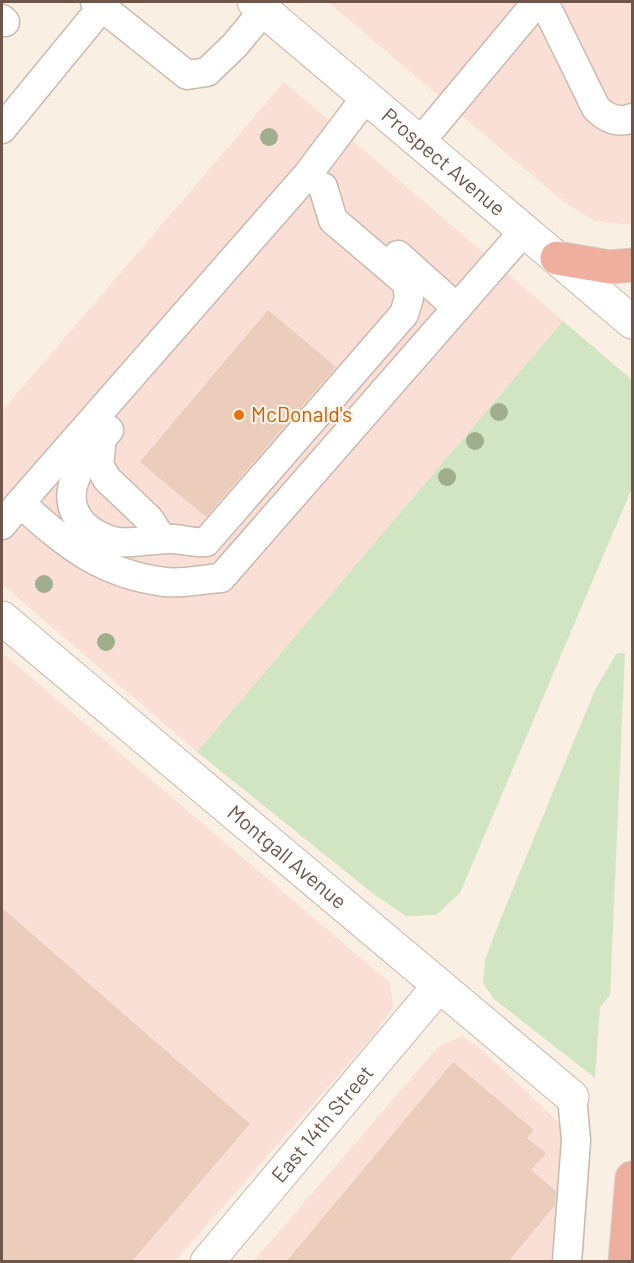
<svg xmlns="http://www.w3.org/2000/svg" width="634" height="1263" font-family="Barlow,sans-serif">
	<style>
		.commercial { fill: #f9dfd6 }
		.green { fill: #d2e5c2 }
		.building { fill: #eccdbc }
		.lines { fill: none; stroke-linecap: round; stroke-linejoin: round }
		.lane-casing { stroke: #cbb9ad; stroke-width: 31 }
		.street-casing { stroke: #cbb9ad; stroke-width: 35 }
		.secondary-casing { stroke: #ceb8aa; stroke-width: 35 }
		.highway-casing { stroke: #d6d0cd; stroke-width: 35 }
		.lane { stroke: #fff; stroke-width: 28 }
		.street { stroke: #fff; stroke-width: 33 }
		.secondary { stroke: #fff; stroke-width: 33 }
		.highway { stroke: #eeaf9e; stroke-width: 33 }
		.tree { fill: #a0ae8d }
		.food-dot { fill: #e8710a; stroke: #fdf3e7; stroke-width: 2 }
		.labels { text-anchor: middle; stroke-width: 4.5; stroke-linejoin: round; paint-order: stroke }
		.street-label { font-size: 21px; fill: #6e564b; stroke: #fdf3e7 }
		.food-label { font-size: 21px; fill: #c56008; stroke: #fdf3e7; text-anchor: start }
	</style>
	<rect width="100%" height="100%" fill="#f9efe2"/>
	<g class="commercial">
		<polygon points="328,2 632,2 632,225 595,221 564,202"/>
		<polygon points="284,82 563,321 197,752 2,584 2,411"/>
		<polygon points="2,653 390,983 393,1007 376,1032 175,1261 2,1261"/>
		<polygon points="462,1036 483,1051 591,1153 583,1261 253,1262 438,1047"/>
	</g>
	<g class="green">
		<polygon points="563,321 632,380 632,488 460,893 436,915 406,916 371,892 197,752"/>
		<polygon points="617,653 625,653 610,995 600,1007 595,1078 494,999 483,983 485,960 499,923 595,690"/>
	</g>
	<g class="building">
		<polygon points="268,310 336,367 206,517 140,462"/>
		<polygon points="2,908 250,1124 131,1262 2,1262"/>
		<polygon points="453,1062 534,1130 527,1138 546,1153 531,1170 556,1191 555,1205 508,1262 286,1262"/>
	</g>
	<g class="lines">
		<defs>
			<g id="lane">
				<path d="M544,2l52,106c10,10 22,16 36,10"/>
				<polyline points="102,7 187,75 207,72 235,45 264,10"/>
				<polyline points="2,19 5,22"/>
				<path d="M366,97l-58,77 -288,329c47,42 81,71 145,79 18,2 38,-3 56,-4l303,-347"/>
				<polyline points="2,129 102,7 95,2"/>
				<polyline points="420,142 537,2"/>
				<polyline points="398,255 457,308"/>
				<path d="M109,430c-21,25 -55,61 -27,93 8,9 22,17 36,19 18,2 37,-4 56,-3 11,1 21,4 32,3l198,-228 5,-16 -2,-15 -74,-63 -10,-33"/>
				<polyline points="102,438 99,465 107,479 149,519 162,539"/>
				<polyline points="2,525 20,503"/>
				<polyline points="567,1262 576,1140 572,1097"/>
			</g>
			<g id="street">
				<path id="s1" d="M2,618l570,479"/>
				<path id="s2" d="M207,1262l231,-275"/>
			</g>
			<g id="secondary">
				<path id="s3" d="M254,2l378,320"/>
			</g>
			<g id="highway">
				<polyline points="557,258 610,267 632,265"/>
				<polyline points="625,1262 632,1178"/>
			</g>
		</defs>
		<use href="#lane" class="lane-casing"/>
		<use href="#street" class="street-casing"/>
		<use href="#secondary" class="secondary-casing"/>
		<use href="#highway" class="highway-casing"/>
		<use href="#lane" class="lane"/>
		<use href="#street" class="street"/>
		<use href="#secondary" class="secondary"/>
		<use href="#highway" class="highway"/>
	</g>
	<g class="tree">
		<circle cx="269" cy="137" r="9"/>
		<circle cx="499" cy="412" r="9"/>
		<circle cx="475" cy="441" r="9"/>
		<circle cx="447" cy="477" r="9"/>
		<circle cx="44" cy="584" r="9"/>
		<circle cx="106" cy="642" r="9"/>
	</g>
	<circle class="food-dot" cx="239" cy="415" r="6"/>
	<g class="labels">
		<g class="street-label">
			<text dy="7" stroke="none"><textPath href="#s3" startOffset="248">Prospect Avenue</textPath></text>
			<text dy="7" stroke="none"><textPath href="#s1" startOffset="372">Montgall Avenue</textPath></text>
			<text dy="7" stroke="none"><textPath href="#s2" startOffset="180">East 14th Street</textPath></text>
		</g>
		<g class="food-label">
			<text x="251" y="422">McDonald's</text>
		</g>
	</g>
	<rect width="634" height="1263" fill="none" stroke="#6e564b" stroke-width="6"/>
</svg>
